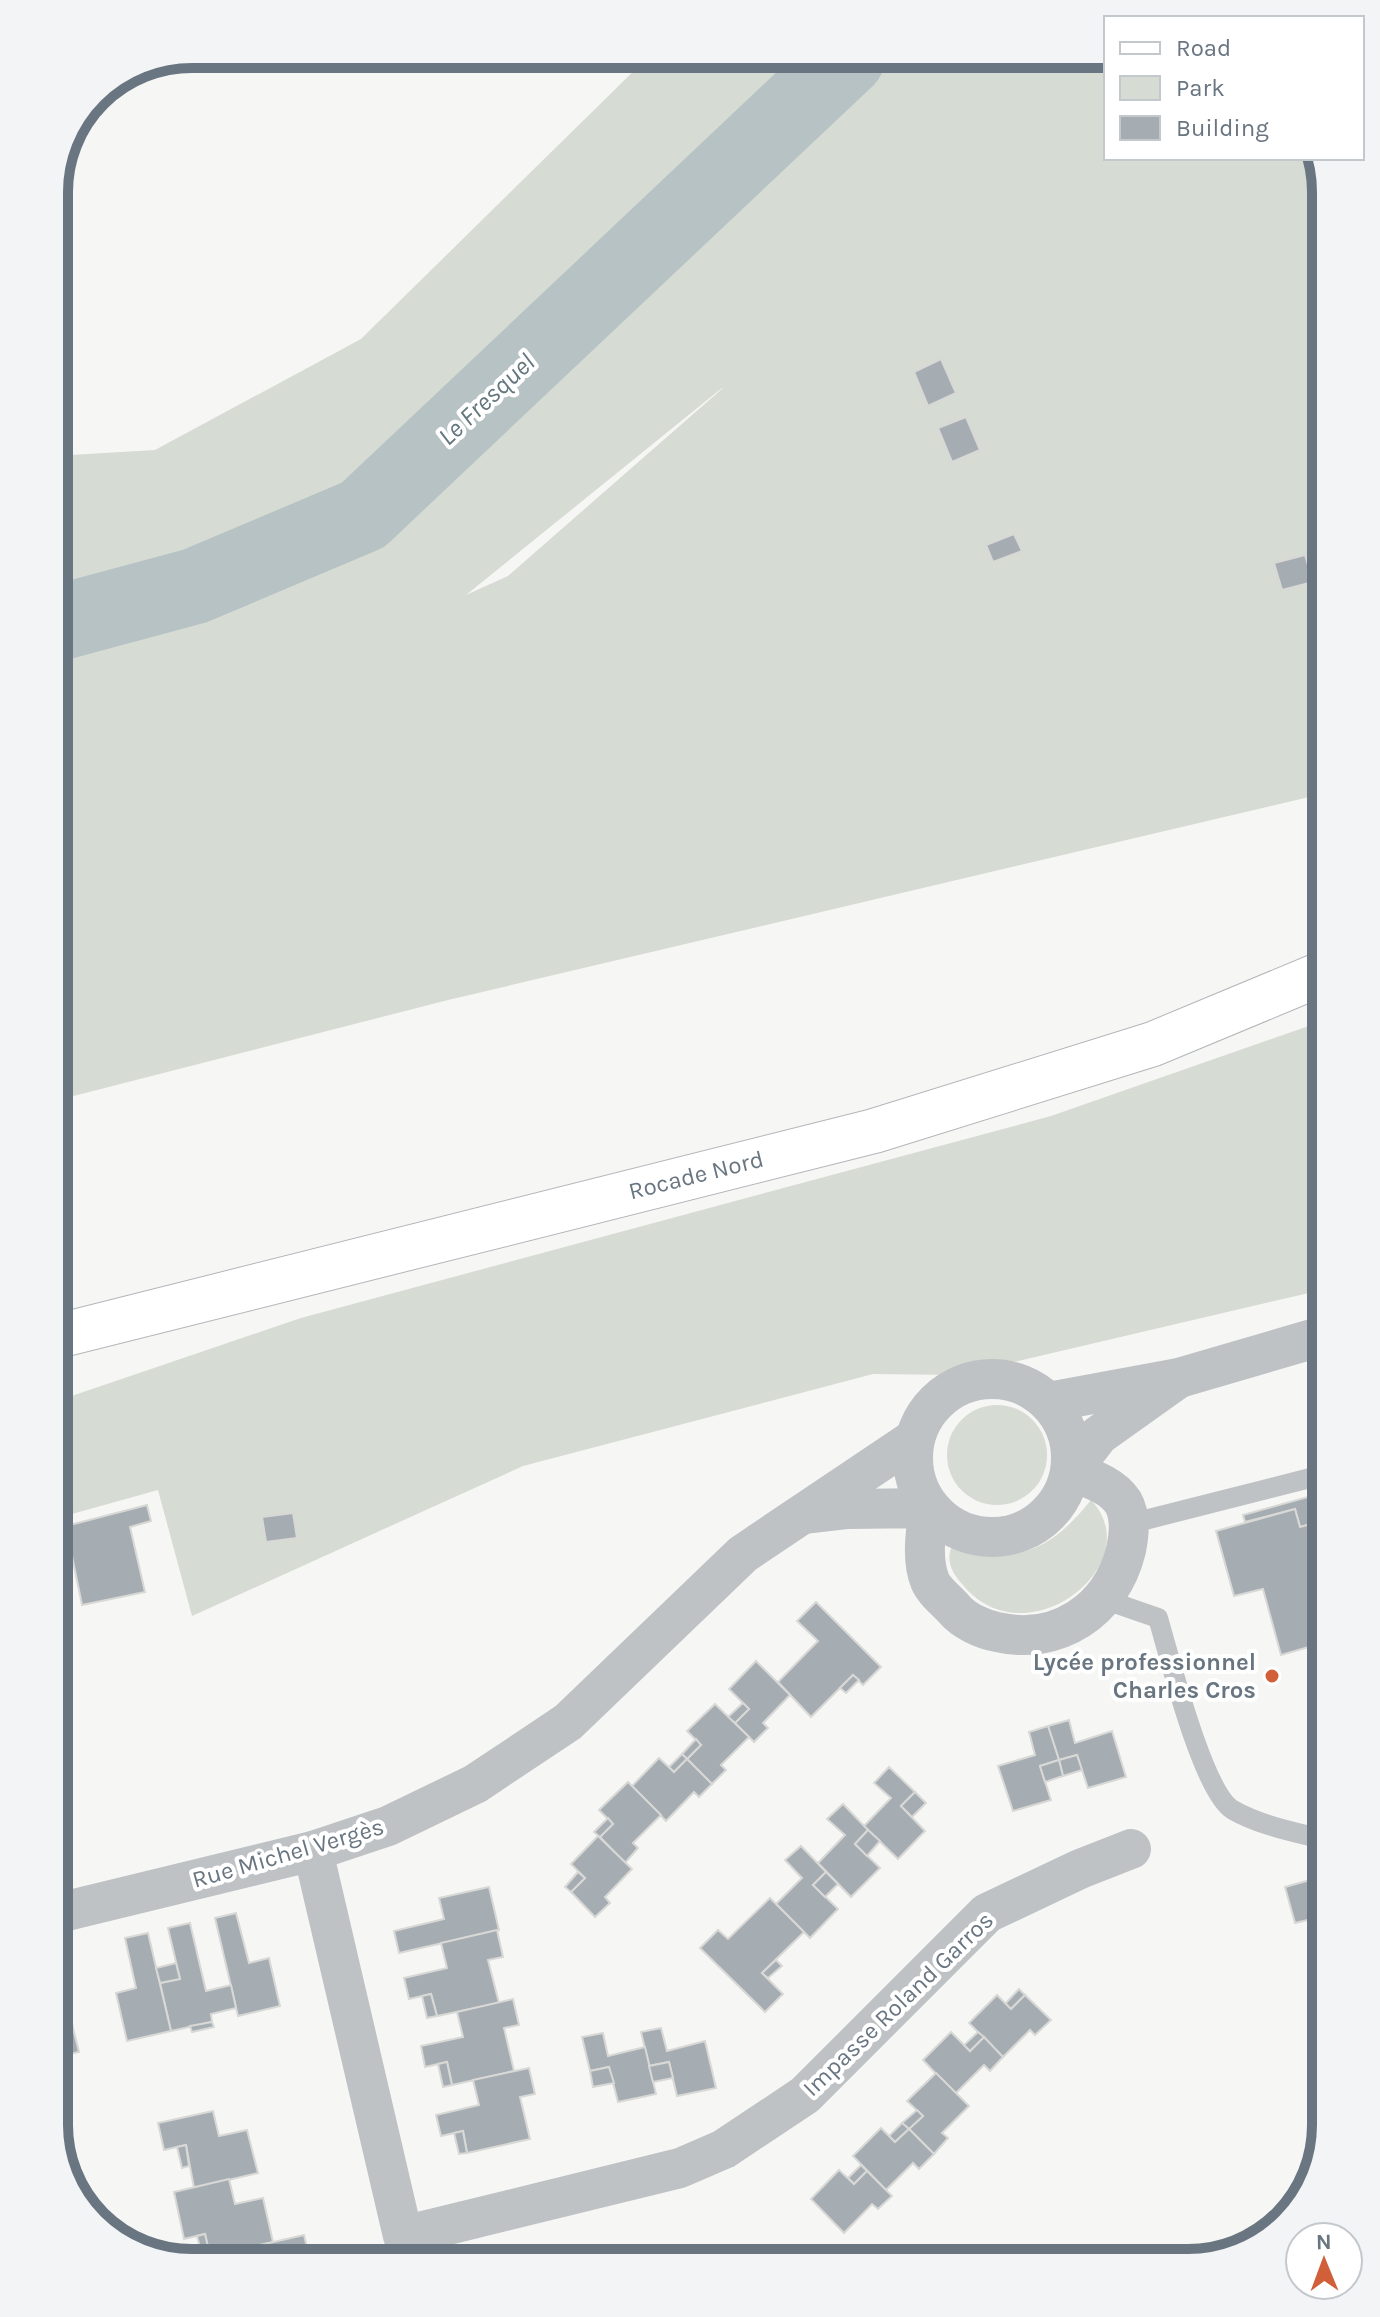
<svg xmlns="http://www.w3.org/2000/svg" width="1380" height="2317" font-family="Karla,sans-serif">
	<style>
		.green { fill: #d6dbd3; fill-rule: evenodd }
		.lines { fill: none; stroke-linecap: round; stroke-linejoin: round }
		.river { stroke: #b7c2c5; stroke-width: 76 }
		.building { fill: #a6adb2; stroke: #d8d8d6; stroke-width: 2 }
		.primary-casing { stroke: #b2b6b9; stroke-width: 46 }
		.service { stroke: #bec2c5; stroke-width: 20 }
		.minor { stroke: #bec2c5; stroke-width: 40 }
		.primary { stroke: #fff; stroke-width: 44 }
		.poi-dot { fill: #d05f3a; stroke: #fff; stroke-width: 3 }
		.labels { text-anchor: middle; stroke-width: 8; stroke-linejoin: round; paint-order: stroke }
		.street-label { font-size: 24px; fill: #697681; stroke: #fff }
		.poi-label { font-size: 24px; font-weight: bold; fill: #697681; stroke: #fff; text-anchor: end }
		.water-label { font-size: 26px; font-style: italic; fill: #64777e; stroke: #fff }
		.rim { fill: none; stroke: #697681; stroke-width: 10 }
	</style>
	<rect width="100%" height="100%" fill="#f6f6f4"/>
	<g class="green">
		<path d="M1106,55v103h212l8,34v601l-878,207 -394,101v-645l101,-6 206,-111 284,-279zM723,388l-215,188 -42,19 256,-207z"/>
		<polygon points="1326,1020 1326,1289 958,1375 873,1374 523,1466 192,1616 158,1490 54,1519 54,1402 301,1318 1051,1116"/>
		<circle cx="997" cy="1455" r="50"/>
		<path d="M1091,1500c60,63 -65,163 -129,84 -11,-13 -16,-23 -10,-39 64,22 99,5 139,-45z"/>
	</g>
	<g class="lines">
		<polyline class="river" points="54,624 195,586 363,515 847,58"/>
	</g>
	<g class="building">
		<polygon points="941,359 956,393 928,406 914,372"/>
		<polygon points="966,417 980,450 952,462 938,428"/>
		<polygon points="1014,534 1022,551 993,562 986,545"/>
		<polygon points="1305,555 1313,582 1282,590 1274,563"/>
		<polygon points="1326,1492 1323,1521 1300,1527 1295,1509 1245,1522 1243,1515"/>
		<polygon points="147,1505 151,1521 130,1527 145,1592 82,1605 66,1526"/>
		<polygon points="1295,1509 1300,1527 1326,1520 1326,1642 1281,1655 1263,1589 1234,1596 1216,1531"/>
		<polygon points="293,1513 297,1538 266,1542 262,1517"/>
		<polygon points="816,1602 881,1667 863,1685 853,1675 811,1717 778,1682 818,1641 797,1621"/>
		<polygon points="756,1661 790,1695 763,1723 768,1728 754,1742 735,1723 749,1709 729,1689"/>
		<polygon points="853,1675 859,1680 846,1693 840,1688"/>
		<polygon points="1326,1700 1326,1756 1311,1704"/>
		<polygon points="743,1703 749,1709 735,1723 728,1717"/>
		<polygon points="715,1704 749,1737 721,1765 726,1770 712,1784 687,1759 701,1745 687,1731"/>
		<polygon points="1069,1720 1075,1743 1112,1731 1126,1777 1088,1788 1077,1755 1059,1760 1048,1726"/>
		<polygon points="1048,1726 1059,1760 1040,1766 1051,1800 1013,1811 998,1766 1035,1755 1029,1732"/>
		<polygon points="696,1739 701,1745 687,1759 682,1754"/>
		<polygon points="682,1754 687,1759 674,1772 669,1767"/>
		<polygon points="1077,1755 1082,1770 1063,1776 1059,1760"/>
		<polygon points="659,1758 674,1772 687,1759 712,1784 699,1797 694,1792 666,1821 632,1786"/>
		<polygon points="1059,1760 1063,1776 1045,1782 1040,1766"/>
		<polygon points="889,1767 915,1792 901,1806 925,1831 898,1859 864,1826 891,1798 874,1783"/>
		<polygon points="628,1782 661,1815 633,1843 638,1848 625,1863 600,1837 613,1824 599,1810"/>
		<polygon points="915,1792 926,1803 912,1817 901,1806"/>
		<polygon points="843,1804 868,1830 855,1844 880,1868 851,1897 818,1863 845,1835 827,1819"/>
		<polygon points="608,1818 613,1824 600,1837 594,1832"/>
		<polygon points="868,1830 880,1841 867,1856 855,1844"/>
		<polygon points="598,1836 632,1869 605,1897 610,1903 595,1917 571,1892 585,1878 571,1864"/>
		<polygon points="801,1846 826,1872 813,1885 838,1909 810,1938 776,1904 802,1878 785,1860"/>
		<polygon points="578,1872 585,1878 571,1892 565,1887"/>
		<polygon points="826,1872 838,1884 825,1897 813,1885"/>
		<polygon points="1310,1880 1320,1917 1295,1923 1285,1887"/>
		<polygon points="489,1887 499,1930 399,1953 394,1931 444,1919 439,1898"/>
		<polygon points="770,1898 804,1932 762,1973 783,1994 765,2012 700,1948 718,1930 728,1939"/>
		<polygon points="236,1913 249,1963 269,1958 280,2006 238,2016 215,1918"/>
		<polygon points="190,1923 206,1991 231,1985 236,2008 211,2014 212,2022 171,2031 160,1983 180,1979 168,1928"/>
		<polygon points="497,1930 503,1957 488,1960 499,2003 437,2016 431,1994 409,1999 404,1978 447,1968 441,1943"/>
		<polygon points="148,1933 171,2031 127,2041 116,1993 136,1988 125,1938"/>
		<polygon points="776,1960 782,1966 768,1978 762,1973"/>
		<polygon points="176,1963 180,1979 160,1983 156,1968"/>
		<polygon points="1019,1989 1025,1995 1011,2009 1005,2004"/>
		<polygon points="431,1994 437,2016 427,2018 422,1996"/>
		<polygon points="997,1995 1011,2009 1025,1995 1051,2020 1035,2035 1030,2030 1003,2057 969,2023"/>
		<polygon points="513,1999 519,2025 504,2028 514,2071 452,2085 447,2062 425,2067 421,2046 463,2037 457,2012"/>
		<polygon points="67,2004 79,2052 54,2057 54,2007"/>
		<polygon points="212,2022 214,2027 192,2032 190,2026"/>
		<polygon points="661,2028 667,2051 705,2041 716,2088 677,2096 669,2062 649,2066 641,2032"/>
		<polygon points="951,2032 970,2051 984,2037 1003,2057 990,2071 984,2065 955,2094 923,2060"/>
		<polygon points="978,2032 984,2037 970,2051 964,2045"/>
		<polygon points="603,2033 608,2056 645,2047 656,2094 618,2102 609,2067 590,2071 582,2037"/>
		<polygon points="447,2062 452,2085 443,2087 438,2064"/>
		<polygon points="669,2062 673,2078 653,2082 649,2066"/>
		<polygon points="609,2067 614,2083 593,2087 590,2071"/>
		<polygon points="529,2068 535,2094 520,2097 530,2139 467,2153 463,2131 441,2136 436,2115 479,2105 473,2080"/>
		<polygon points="936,2073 969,2106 942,2133 948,2138 934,2154 909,2129 923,2116 907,2101"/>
		<polygon points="66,2096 69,2112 54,2115 54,2098"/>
		<polygon points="917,2110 923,2116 909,2129 902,2123"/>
		<polygon points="213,2111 219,2136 247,2130 258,2173 194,2188 186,2145 164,2150 158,2123"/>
		<polygon points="902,2123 909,2129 895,2142 889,2136"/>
		<polygon points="881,2128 895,2142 909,2129 934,2154 919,2169 913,2163 886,2190 853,2156"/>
		<polygon points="463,2131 467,2153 459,2154 454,2133"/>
		<polygon points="186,2145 189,2166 182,2168 177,2147"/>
		<polygon points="861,2165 867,2171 854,2184 848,2178"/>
		<polygon points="839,2170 854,2184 867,2171 892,2196 878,2209 872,2204 844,2233 811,2199"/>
		<polygon points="229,2179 235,2204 263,2198 273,2242 210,2256 205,2234 184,2239 174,2192"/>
		<polygon points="205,2234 210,2256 203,2258 197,2236"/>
		<polygon points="304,2235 309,2256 280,2263 205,2263 204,2258"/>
	</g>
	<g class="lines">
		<defs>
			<polyline id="primary" points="54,1337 874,1131 1153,1044 1326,972"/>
		</defs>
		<use href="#primary" class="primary-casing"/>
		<g class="service">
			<polyline points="1129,1524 1326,1474"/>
			<path d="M1103,1599l55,19c11,37 45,175 75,192 28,16 62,22 93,30"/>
			<polyline points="54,1850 61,1848 54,1818"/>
		</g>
		<g class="minor">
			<circle cx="992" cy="1458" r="79"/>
			<polyline points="1049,1402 1179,1378 1326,1335"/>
			<path d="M805,1514l43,-5 81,-1c-3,22 -8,51 1,73 4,10 17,20 24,28 10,12 28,20 43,23 60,14 114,-21 129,-82 3,-14 5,-34 -3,-48 -11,-17 -34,-24 -52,-31l28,-36 80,-57"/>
			<polyline points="313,1851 403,2236 680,2168 724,2149 805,2095 987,1913 1080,1869 1131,1849"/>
			<polyline points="54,1914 313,1851 388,1826 475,1784 568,1722 743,1554 914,1439"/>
		</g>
		<use href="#primary" class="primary"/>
	</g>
	<circle class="poi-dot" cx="1272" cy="1676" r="8"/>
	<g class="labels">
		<g class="street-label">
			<text transform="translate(696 1175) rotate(-14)" y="8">Rocade Nord</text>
			<text transform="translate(288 1853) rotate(-16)" y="8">Rue Michel Vergès</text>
			<text transform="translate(898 2004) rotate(-44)" y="8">Impasse Roland Garros</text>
		</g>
		<g class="poi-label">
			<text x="1256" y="1670">Lycée professionnel<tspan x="1256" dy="28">Charles Cros</tspan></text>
		</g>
		<g class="water-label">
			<text transform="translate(486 399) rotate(-43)" y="9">Le Fresquel</text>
		</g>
	</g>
	<path d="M0 0H1380V2317H0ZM192 68H1188A124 124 0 0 1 1312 192V2125A124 124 0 0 1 1188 2249H192A124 124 0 0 1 68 2125V192A124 124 0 0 1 192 68Z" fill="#f3f4f5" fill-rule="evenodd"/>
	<path class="rim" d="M192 68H1188A124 124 0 0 1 1312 192V2125A124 124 0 0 1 1188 2249H192A124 124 0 0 1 68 2125V192A124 124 0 0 1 192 68Z"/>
	<rect x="1104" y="16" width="260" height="144" fill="#ffffff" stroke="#c3c8cd" stroke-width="2"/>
	<rect x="1120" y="42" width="40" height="12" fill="#ffffff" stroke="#c3c8cd" stroke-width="2"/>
	<text x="1176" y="56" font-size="24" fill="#697681">Road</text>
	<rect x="1120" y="76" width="40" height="24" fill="#d6dbd3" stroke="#c3c8cd" stroke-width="2"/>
	<text x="1176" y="96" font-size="24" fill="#697681">Park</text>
	<rect x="1120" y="116" width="40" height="24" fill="#a6adb2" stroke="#c3c8cd" stroke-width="2"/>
	<text x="1176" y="136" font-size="24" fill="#697681">Building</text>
	<g transform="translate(1324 2261) rotate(359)"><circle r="38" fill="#ffffff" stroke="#c3c8cd" stroke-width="2"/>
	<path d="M0-6L14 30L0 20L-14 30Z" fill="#d05f3a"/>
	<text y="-12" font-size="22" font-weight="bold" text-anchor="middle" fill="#697681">N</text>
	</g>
</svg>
